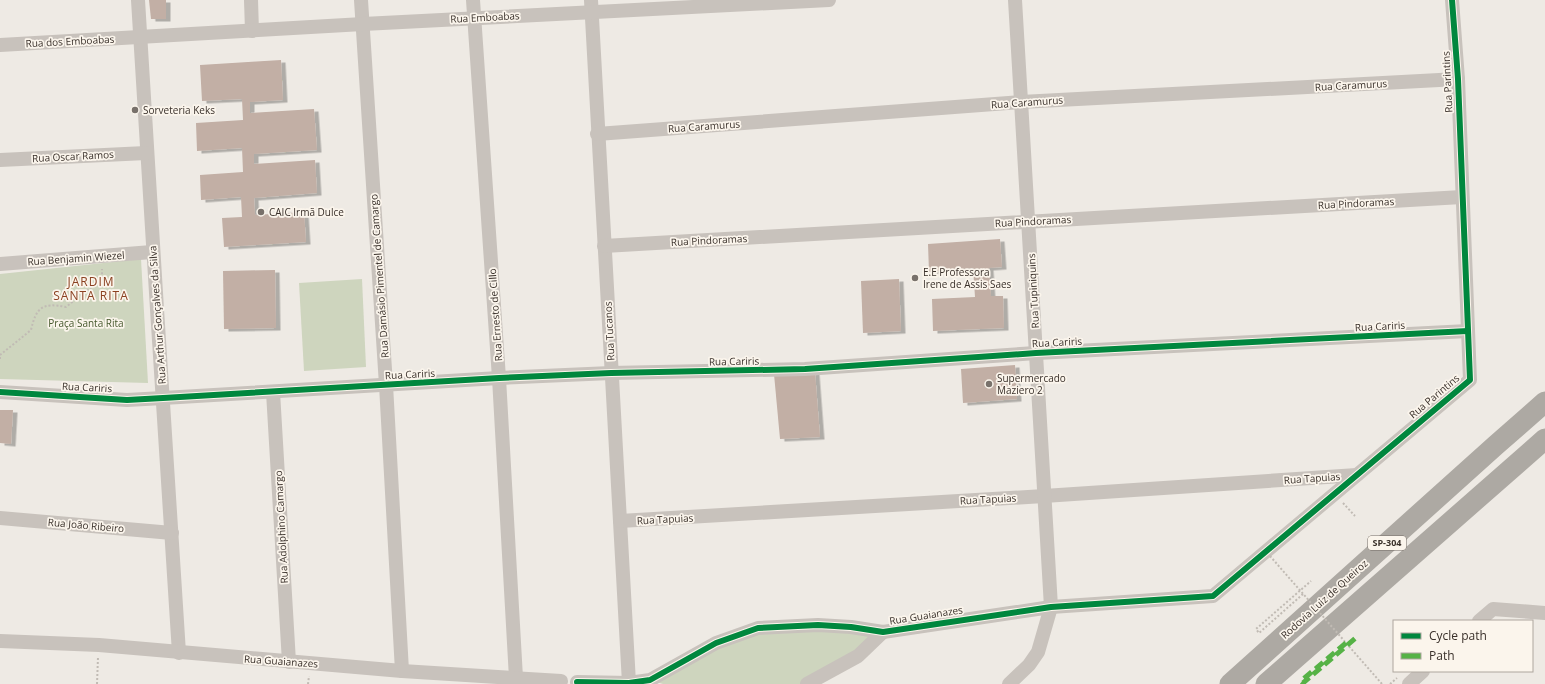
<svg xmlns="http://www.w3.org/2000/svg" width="1545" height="684" font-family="'Open Sans',sans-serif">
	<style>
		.green { fill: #ced5be }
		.building { fill: #c2afa5; filter: url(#shadow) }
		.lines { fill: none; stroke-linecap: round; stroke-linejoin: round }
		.path { stroke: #c1bbb4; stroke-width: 2; stroke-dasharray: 2 2; stroke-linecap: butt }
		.minor { stroke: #c8c2bc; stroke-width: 14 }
		.highway { stroke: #ada9a3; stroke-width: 21 }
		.path-bridge { stroke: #c1bbb4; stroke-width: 2; stroke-dasharray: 2 2; stroke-linecap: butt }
		.quiet { stroke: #56b246; stroke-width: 5; stroke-dasharray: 10 5; stroke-linecap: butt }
		.cycleway-casing { stroke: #fbf5ec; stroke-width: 8 }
		.cycleway { stroke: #00873e; stroke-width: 6 }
		.poi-dot { fill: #78716b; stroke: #fbf5ec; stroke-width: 1.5 }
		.labels { text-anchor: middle; stroke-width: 3.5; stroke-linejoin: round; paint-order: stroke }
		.shield { fill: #fbf5ec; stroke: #736b64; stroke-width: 1 }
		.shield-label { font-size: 9px; font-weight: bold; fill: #39302a }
		.street-label { font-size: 10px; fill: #39302a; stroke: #fbf5ec }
		.poi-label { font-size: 10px; fill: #39302a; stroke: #fbf5ec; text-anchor: start }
		.park-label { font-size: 10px; fill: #46582d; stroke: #fbf5ec }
		.quarter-label { font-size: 12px; letter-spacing: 1px; fill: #8b4121; stroke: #fbf5ec }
	</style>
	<defs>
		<filter id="shadow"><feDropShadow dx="4.5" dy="2.5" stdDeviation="0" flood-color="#0004"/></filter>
	</defs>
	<rect width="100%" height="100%" fill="#eeeae4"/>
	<g class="green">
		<polygon points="141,259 148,383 0,379 0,274"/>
		<polygon points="362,279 366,367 304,371 299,283"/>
		<polygon points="758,628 883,632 807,684 663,684 650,680"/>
	</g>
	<g class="building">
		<polygon points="149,0 166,0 166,19 151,19"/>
		<polygon points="281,60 283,100 250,102 250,113 314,109 317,150 254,154 254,164 315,160 317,193 254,198 255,215 304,212 306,242 224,247 222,218 242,217 241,197 201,200 200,175 243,172 242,148 197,151 196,123 243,120 242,99 202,101 200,65"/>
		<polygon points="1000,239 1002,267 989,268 991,296 1003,296 1004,328 933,331 932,299 975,297 973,268 929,272 928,244"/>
		<polygon points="275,270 276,328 224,329 223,271"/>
		<polygon points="899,279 901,331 863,333 861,281"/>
		<polygon points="1015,365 1017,399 963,403 961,369"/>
		<polygon points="815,372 820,437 780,439 774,374"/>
		<polygon points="0,410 13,410 11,444 0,443"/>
	</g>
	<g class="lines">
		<g class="path">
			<path d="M0,359v-4l31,-25c5,-22 11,-28 35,-23l36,-28v-10"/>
			<polyline points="1343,503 1355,516"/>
			<polyline points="1303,594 1259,633 1256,629 1311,581"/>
			<polyline points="97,684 98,657"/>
			<polyline points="308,684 309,676"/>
			<polyline points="1390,684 1397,678"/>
		</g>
		<g class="minor">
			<path d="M138,0c12,218 28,435 41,653"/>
			<polyline points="251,0 252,31"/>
			<polyline points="361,0 386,385 402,671"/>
			<polyline points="473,0 499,378 516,678"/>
			<polyline points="591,0 629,683"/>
			<polyline points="0,45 363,24 829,0"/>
			<polyline points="597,134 1021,102 1458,79"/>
			<polyline points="0,160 146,153"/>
			<polyline points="604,246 1462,197"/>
			<polyline points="0,264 152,252"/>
			<polyline points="0,392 127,400 163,398 499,378 611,373 805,369 1036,353 1468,331"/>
			<polyline points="273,392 289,662"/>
			<polyline points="0,518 172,533"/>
			<polyline points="620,521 1044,496 1357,475"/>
			<polyline points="1479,621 1493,609 1545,613"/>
			<polyline points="0,641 99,645 402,671 561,681"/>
			<polyline points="577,682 629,683 650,680 716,643 758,628 818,625 851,627 883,632 1051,607 1213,596 1470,380 1458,79 1452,0"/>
			<polyline points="807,684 858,656 883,632"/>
			<polyline points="1009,684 1029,665 1038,652 1051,607 1015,0"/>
			<polyline points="1409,684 1423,671"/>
		</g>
		<g class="highway">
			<polyline points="1230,684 1496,445 1545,402"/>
			<polyline points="1266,684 1545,439"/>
		</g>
		<polyline class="path-bridge" points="1270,556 1382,684"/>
		<polyline class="quiet" points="1346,643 1301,681 1303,683 1358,636"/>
		<defs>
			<g id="cycleway">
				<polyline points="0,392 127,400 163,398 499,378 611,373 805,369 1036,353 1468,331"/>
				<polyline points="577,682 629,683 650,680 716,643 758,628 818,625 851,627 883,632 1051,607 1213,596 1470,380 1458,79 1452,0"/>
			</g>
		</defs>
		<use href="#cycleway" class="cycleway-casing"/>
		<use href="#cycleway" class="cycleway"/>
	</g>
	<g class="poi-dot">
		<circle cx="135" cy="110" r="4"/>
		<circle cx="261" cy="212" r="4"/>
		<circle cx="915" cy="278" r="4"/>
		<circle cx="989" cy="384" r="4"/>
	</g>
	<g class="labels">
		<rect class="shield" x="1368" y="536" width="38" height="14" rx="3"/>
		<g class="shield-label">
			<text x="1387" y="546">SP-304</text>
		</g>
		<g class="street-label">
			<text transform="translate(485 17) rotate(-3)" y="4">Rua Emboabas</text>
			<text transform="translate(70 41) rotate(-3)" y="4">Rua dos Emboabas</text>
			<text transform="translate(1447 82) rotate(-93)" y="4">Rua Parintins</text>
			<text transform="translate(1351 85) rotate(-3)" y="4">Rua Caramurus</text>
			<text transform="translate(1027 102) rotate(-4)" y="4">Rua Caramurus</text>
			<text transform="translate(704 126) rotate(-4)" y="4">Rua Caramurus</text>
			<text transform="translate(73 156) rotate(-3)" y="4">Rua Oscar Ramos</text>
			<text transform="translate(1356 203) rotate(-3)" y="4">Rua Pindoramas</text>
			<text transform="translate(1033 221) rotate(-3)" y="4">Rua Pindoramas</text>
			<text transform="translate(709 240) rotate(-3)" y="4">Rua Pindoramas</text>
			<text transform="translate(76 258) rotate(-4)" y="4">Rua Benjamin Wiezel</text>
			<text transform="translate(379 276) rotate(-94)" y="4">Rua Damásio Pimentel de Camargo</text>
			<text transform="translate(1033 291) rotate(-93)" y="4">Rua Tupiniquins</text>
			<text transform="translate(157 315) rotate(-94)" y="4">Rua Arthur Gonçalves da Silva</text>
			<text transform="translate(495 315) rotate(-94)" y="4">Rua Ernesto de Cillo</text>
			<text transform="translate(1380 326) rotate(-3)" y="4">Rua Cariris</text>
			<text transform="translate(609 331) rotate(-93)" y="4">Rua Tucanos</text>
			<text transform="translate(1057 342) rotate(-3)" y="4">Rua Cariris</text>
			<text transform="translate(734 361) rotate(-1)" y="4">Rua Cariris</text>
			<text transform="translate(410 374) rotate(-3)" y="4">Rua Cariris</text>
			<text transform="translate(87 387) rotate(3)" y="4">Rua Cariris</text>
			<text transform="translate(1434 396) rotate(-40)" y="4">Rua Parintins</text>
			<text transform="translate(1312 478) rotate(-4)" y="4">Rua Tapuias</text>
			<text transform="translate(988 499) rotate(-3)" y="4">Rua Tapuias</text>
			<text transform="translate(665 519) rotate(-3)" y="4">Rua Tapuias</text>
			<text transform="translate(86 525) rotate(5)" y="4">Rua João Ribeiro</text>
			<text transform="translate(281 527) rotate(-93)" y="4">Rua Adolphino Camargo</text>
			<text transform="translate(1324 599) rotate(-42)" y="4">Rodovia Luiz de Queiroz</text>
			<text transform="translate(926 615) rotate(-9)" y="4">Rua Guaianazes</text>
			<text transform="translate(281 661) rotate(4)" y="4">Rua Guaianazes</text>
		</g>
		<g class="poi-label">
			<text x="143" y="114">Sorveteria Keks</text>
			<text x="269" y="216">CAIC Irmã Dulce</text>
			<text x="923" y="276">E.E Professora<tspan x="923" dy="12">Irene de Assis Saes</tspan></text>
			<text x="997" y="382">Supermercado<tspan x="997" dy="12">Maziero 2</tspan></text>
		</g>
		<g class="park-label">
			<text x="86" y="327">Praça Santa Rita</text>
		</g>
		<g class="quarter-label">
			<text x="91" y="286">JARDIM<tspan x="91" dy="14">SANTA RITA</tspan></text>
		</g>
	</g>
	<rect x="1393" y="620" width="140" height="52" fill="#fbf5ec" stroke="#ada69e"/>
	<rect x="1401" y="633" width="20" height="6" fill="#00873e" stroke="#ada69e"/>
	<text x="1429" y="640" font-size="12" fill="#39302a">Cycle path</text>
	<rect x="1401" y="653" width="20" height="6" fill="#56b246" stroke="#ada69e"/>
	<text x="1429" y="660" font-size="12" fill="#39302a">Path</text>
</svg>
